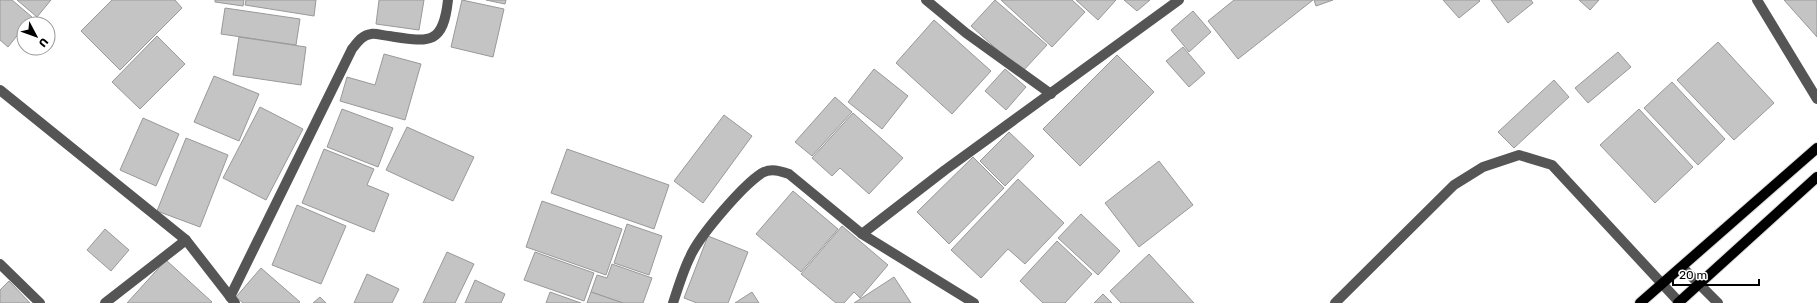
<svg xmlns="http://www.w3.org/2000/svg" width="1817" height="303" font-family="Rubik,sans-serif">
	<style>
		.building { fill: #c4c4c4; stroke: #999 }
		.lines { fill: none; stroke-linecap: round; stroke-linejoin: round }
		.major-casing { stroke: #dbdbdb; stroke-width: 12 }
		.minor { stroke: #555; stroke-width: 10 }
		.major { stroke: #000; stroke-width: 10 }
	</style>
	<rect width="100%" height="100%" fill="#fff"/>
	<g class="building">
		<polygon points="0,0 12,0 32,17 26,24 24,24 24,27 8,47 0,40"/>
		<polygon points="17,0 51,0 37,17"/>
		<polygon points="112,0 175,0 182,8 120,70 81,31"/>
		<polygon points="215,0 244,0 243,6 215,2"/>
		<polygon points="246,0 316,0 314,16 245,5"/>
		<polygon points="379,0 424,0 419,30 376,24"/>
		<polygon points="462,0 504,9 493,57 451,47"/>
		<polygon points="486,0 506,0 505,4"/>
		<polygon points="995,0 1047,45 1022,72 971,26"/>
		<polygon points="1001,0 1072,0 1085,12 1052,47"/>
		<polygon points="1076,0 1116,0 1098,20"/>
		<polygon points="1124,0 1150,0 1137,11"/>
		<polygon points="1234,0 1313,0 1238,59 1208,21"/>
		<polygon points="1314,0 1333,0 1316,6"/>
		<polygon points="1443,0 1479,0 1480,1 1459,18"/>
		<polygon points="1491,0 1531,0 1533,3 1508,23"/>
		<polygon points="1579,0 1599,0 1590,10"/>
		<polygon points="1784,0 1817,0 1817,37"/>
		<polygon points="225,8 300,19 296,45 221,34"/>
		<polygon points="1193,11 1211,32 1189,52 1171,30"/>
		<polygon points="934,20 991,71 952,114 896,63"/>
		<polygon points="157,36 185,64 140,109 112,82"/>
		<polygon points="239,37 306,47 301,85 233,75"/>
		<polygon points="1718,42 1774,103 1734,140 1677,80"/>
		<polygon points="1183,47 1205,73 1189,87 1166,61"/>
		<polygon points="1618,52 1631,67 1588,103 1575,88"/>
		<polygon points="384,54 421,64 405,120 340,101 347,77 375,85"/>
		<polygon points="1117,55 1154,92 1080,166 1043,129"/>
		<polygon points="874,69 908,96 882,129 848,102"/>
		<polygon points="1005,69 1026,87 1006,110 985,91"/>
		<polygon points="214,76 259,94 239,141 194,122"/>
		<polygon points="1554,80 1569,97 1514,148 1498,132"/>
		<polygon points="1672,82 1725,139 1698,165 1644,108"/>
		<polygon points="835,97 852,112 812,156 795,142"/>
		<polygon points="260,107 303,129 266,200 223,178"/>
		<polygon points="342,109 393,128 378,167 327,147"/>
		<polygon points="1639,109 1693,167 1655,203 1600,145"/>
		<polygon points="853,113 903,158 869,194 840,168 832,176 812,158"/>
		<polygon points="724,115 752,136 703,203 674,181"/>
		<polygon points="143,118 179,134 156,186 120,170"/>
		<polygon points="407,127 474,157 453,201 386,170"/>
		<polygon points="1009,132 1034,156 1005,186 980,161"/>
		<polygon points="186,138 228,155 200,227 157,211"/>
		<polygon points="324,149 374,169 367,185 389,194 374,232 302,203"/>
		<polygon points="567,149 669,185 654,229 551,193"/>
		<polygon points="973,157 1004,188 949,244 917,212"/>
		<polygon points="1159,161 1193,205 1139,247 1105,203"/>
		<polygon points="1018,179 1064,223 1025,264 1008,249 981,278 951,250"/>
		<polygon points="793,191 838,229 801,272 756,234"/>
		<polygon points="542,201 622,229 606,275 526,247"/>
		<polygon points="297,205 346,226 321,284 272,265"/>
		<polygon points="1081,214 1120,251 1098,275 1058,238"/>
		<polygon points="627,224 662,236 649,275 614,263"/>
		<polygon points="842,226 888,265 860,298 854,292 844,303 836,303 801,274"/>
		<polygon points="105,229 129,250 111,271 87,250"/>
		<polygon points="708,236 748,252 728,303 697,303 684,298"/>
		<polygon points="1057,241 1092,274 1065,303 1043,303 1020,281"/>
		<polygon points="447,252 474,264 455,303 423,303"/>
		<polygon points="535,252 594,273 584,301 524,280"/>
		<polygon points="1149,254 1194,303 1121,303 1110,291"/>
		<polygon points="166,260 212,302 210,303 127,303"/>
		<polygon points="612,264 652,278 643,303 623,303 591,292 597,275 607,278"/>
		<polygon points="261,268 300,302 298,303 243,303 236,297"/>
		<polygon points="367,274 399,289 392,303 354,303"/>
		<polygon points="894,277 911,303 854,303"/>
		<polygon points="475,280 505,294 501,303 465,303"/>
		<polygon points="9,281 30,303 0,303 0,290"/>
		<polygon points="550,292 581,303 546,303"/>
		<polygon points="591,292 623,303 587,303"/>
		<polygon points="752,292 759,303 735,303"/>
		<polygon points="1103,294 1112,303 1094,303"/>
		<polygon points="320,297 326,303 313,303"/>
	</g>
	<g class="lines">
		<defs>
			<g id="major">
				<polyline points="1640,303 1817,148"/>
				<polyline points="1678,303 1817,177"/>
			</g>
		</defs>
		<use href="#major" class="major-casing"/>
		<g class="minor">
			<polyline points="926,0 966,33 1051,94"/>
			<polyline points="1757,0 1817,99"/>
			<polyline points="0,90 186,240 235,303"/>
			<polyline points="0,264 40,303"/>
			<polyline points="1682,267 1718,303"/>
			<path d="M230,297l122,-248c5,-6 10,-14 19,-15 5,-1 13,2 18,2 40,6 54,10 59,-36"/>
			<polyline points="105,303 186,240"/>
			<path d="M673,303c5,-15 10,-32 17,-46 9,-21 53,-72 72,-84 9,-5 18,-2 27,1l73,60"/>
			<polyline points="974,303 862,234 945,170 1179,0"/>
			<polyline points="1335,303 1454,185 1483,167 1519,155 1552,165 1679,302"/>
		</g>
		<use href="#major" class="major"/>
	</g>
	<g transform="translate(36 36) rotate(131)"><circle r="19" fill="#ffffff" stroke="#999999"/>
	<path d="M0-3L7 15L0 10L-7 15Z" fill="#000000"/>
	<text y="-6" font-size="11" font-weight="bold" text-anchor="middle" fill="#000000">U</text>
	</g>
	<path d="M1673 279v6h86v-6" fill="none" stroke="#000000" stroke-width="2"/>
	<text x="1679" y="279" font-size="12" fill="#000000" stroke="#ffffff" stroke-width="3" paint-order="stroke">20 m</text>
</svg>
